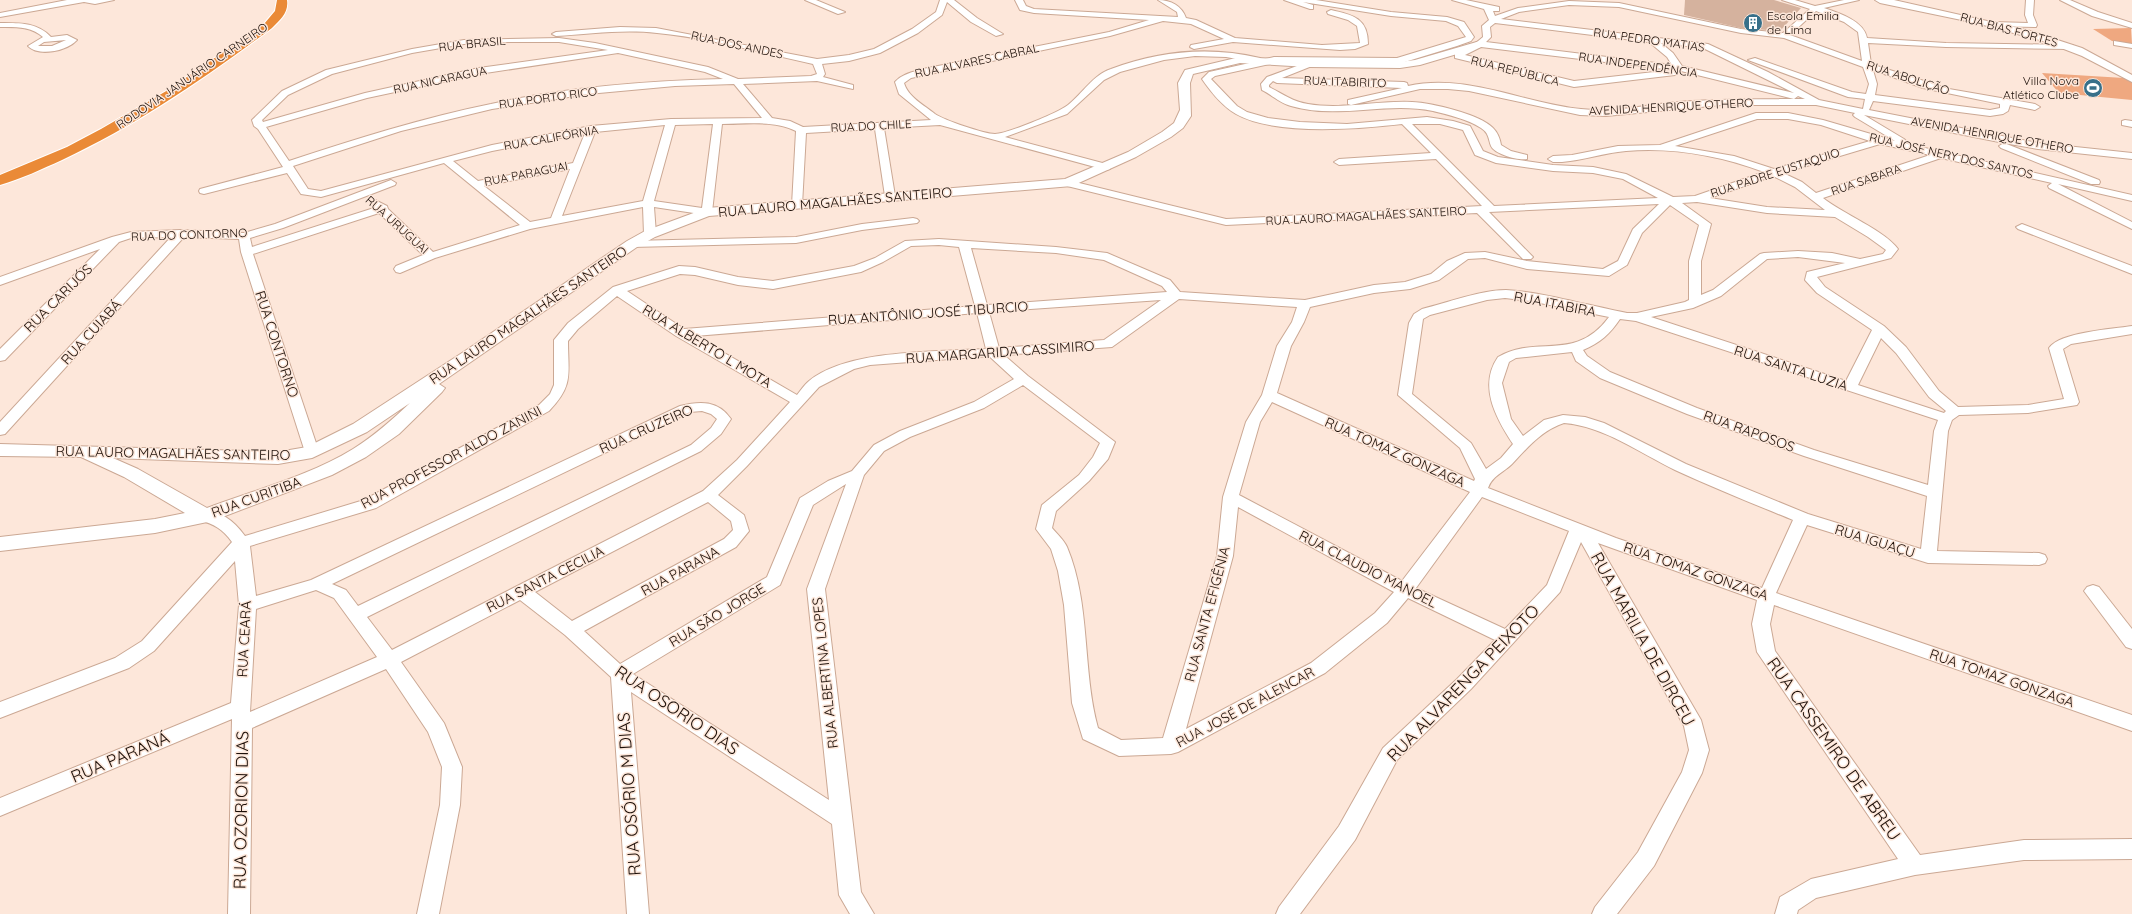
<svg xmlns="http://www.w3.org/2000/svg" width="2132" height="914" font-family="Quicksand,sans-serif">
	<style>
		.green { fill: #efa880 }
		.building { fill: #d5b29e }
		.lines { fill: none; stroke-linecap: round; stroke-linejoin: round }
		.minor-casing { stroke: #cba894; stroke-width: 2 }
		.tertiary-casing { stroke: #cba894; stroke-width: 2 }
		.trunk-casing { stroke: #fff; stroke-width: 2 }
		.minor { fill: #fff; fill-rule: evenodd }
		.tertiary { fill: #fff; fill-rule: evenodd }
		.trunk { fill: #ea8a37; fill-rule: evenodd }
		.labels { text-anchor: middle; stroke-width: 3; stroke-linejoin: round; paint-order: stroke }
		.far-poi-label { font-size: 12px; fill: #1d1009; stroke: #fde7da; text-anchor: start }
		.far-street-label { font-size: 12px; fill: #1d1009; stroke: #fde7da }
		.street-label { font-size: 14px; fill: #1d1009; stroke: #fde7da }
		.near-street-label { font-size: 17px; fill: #1d1009; stroke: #fde7da }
	</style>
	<rect width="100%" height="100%" fill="#fde7da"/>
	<g class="green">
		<polygon points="2131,28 2132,44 2112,41 2093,29"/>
		<polygon points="2042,73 2124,78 2132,82 2132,100 2059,93"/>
	</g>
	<polygon class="building" points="1685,0 1774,0 1801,8 1780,31 1741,28 1684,15"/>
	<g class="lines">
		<defs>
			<g id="minor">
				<polygon points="67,0 114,0 95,4 84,2 0,17 0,13"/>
				<polygon points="805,0 816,0 845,12 838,14"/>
				<path d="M940,0h14l23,18 26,16 -7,2 -25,-14 -24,-20 -5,13 -24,18 -38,20 -31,8 -27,3 3,10 -2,3 30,8v4l-36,-8 -74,3 29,34 18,3 13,6 128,-7 -32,-26 -4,-12c7,-8 18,-10 28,-13l186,-37 40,-12 -115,-7 -14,-3 -5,-10h8l3,6 8,3 144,8 -1,-5 -19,-12c13,0 24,6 28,18l10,2 39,18 87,7 38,-2 -3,-17 -9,-6 -20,-6 -1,-2 4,-2c22,5 37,8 37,34l-13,5 -15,1 -107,-8 -39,7 -4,-2 1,-2 33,-6 -33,-15 -28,-3 -53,15 -199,42 -7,5c4,14 20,22 31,31 9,6 49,20 60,20 11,0 63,-21 73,-29 15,-12 25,-30 43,-36 48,-18 99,-23 149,-11l1,2 13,-3 123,1 69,-21 -8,-11 -12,-5 -55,-5 -88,-14 10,3v4h-3l-26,-9h32l75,12 56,5 17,5 10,15 -3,4 -14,5 -59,18 -86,-1v3l-30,12 122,4 3,1 1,3c58,-13 115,17 173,23 32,4 64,-4 97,-7 42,-3 84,-3 127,-3l-7,-3 -4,3 -113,-28 -6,4 -101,12 -119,-29v-4l22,-12 6,-5 -1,-11 7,-6 -5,-11 -32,-9h14l33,7v4h-6l2,5 23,-8 51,-7 50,2 122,26 42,4 27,-24 -28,-9h13l20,6 29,-6h15l-35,8c15,5 40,13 43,30l79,5 127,2v4h-3l-124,-2 -78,-4 3,21 78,25 86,15 5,3 -5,3 -25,-5 -2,6 -5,3 -13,2 -117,-15 -4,9 169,33 94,10v6l-94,-10 -34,-6 95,37 1,2 -1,2h-8l-90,-36 -2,-2 5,-3 -140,-28 40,24 2,2 -3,2 229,52v6l-74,-17 74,38v7l-83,-41 -1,-2 4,-3 -111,-25 -118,40c20,16 61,32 75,51l-7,9 -74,19 8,10 59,39 22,21 33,44 19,16 70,-2 36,-6 -15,-51c11,-16 64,-19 83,-22v8l-61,10 -8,5 16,53 -2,3 -49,8 -69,2 -7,5 -4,11 -11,120 102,2 6,2 2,4 -2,4 -6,2 -111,-2 -121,-38 -31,68 356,122v16l-358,-126 -4,19 5,27 145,204 104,-15 108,-1v20l-108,1 -109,15 -99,23 -18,12 -1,4h-22l5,-17 31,-18 87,-20 -141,-207 -5,-28 5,-24 -159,-57 103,177 8,30 -7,23 -48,93 -37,48h-25l3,-7 43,-55 44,-80 7,-22 -5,-24 -103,-184 -21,50 -89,97 -74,71 -42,80 -55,74h-24l3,-7 60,-81 44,-78 74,-69 38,-39 -87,-42 -21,25 -62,50 -147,79 -7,2 -52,2 -36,-17 -11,-36 -8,-98 -6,-34 -7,-22 -15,-20 6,-24 37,-30 14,-18 7,-14 -77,-58 -39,23 -74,29 -26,14 -20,24 -39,114 36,303 13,22h-24l-11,-19 -7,-71 -201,-132 18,222h-22l-16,-237 -46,-42 -45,-35 -119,62 43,61 18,44 -2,38 -21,109h-22l23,-109 2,-38 -14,-35 -42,-63 -134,59 -2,186h-22l4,-195 -232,97v-18l231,-95 8,-98 -4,-44 -81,90 -25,17 -129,50v-16l115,-44 27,-17 90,-99c-9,-13 -18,-18 -33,-22l-2,-4 2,-4c19,-5 36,10 46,24l119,-36 175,-95 11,-11 4,-9v-45l14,-17 45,-36 66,-21 16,1 43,10 35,4 81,-15 21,-8 30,-17 34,-2 117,8 51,6 63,27 10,12 125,8 69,-15 31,-3 26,-8 16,-13 18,-8 20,-1 42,9 76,8 15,-8 15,-32 26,-25 -170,8 42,43 2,2 -2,2h-8l-46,-46 -251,12 -163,-40 -1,-2 1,-2 4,-1 159,39 256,-13 -46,-47 -97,6 -5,-3 5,-3 92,-6 -29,-29c-44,5 -127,12 -166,-10 -14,-8 -25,-22 -34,-35l7,-7 45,-10 -28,-5 -31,-1 -31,4 -44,12 -16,8 -37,34 -62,23 105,28v4l-4,1 -166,-45 -56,3 11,68 -5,3 -5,-3 -10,-67 -69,4 -4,72 -5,3 -5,-3 4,-74c-22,-11 -49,-7 -74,-7l-10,88 -5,3 -53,-8 2,27 -2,2 -4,1 -6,-3 -1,-27 -113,22 -95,29 -35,15 -4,-1 -2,-3 2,-3 27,-11 -44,-42 -126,41 66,198 -2,3h-10l-2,-3 -64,-200 -2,-13 -55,-2 -179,197 -5,1v-13l171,-185 -40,1 -12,4 -114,118 -5,1v-12l100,-100 -100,36v-8l112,-40 19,-5 50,-2 63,3 31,-9 116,-44 5,3 -1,2 -112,43 -33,10 2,9 122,-39 -4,-5 5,-3 12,6 1,3 45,43 87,-27 -76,-62 -123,34 -20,-3 -14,-21 -83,21 -4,-1 -1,-2 1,-2 83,-22 -25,-38 -4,-3 -2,-6 30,-29 44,-21 86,-21 52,-9 95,-2 36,5 113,24 30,12 73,-3 6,-2 -4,-10c-51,-11 -104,-26 -156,-31 -33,-4 -68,1 -101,3l-4,-2 4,-2 64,-5 36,1 161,31 32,-4 25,-6 38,-20 24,-17zM1569,5l50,2 122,26 43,5 79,29 6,17 -3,10 -14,-2 -97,-34 -7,2 100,37 17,2 -2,10 -44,-9 -51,-28 -60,-28 -207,-25 18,-7zM1816,11l28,11 14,10 4,29 -72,-26zM1495,23l154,19 18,15 5,8 -186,-23 5,-5 -1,-10zM508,42h51l49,8 -129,18 -114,25 -102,29 -1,-2 26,-25 44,-21 80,-21 52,-9zM1661,43l42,5 91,45 -112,-27 -9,-13zM1481,47l191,23 -98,11 -109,-26zM618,53l87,19 18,7c-77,2 -157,8 -232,25 -69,14 -135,35 -202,57l-23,-34 101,-29 112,-24zM1274,63h31l-38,14 -6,7 1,6c10,5 18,13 29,16 47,14 95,-5 142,5 16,4 34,8 48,17 8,5 7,10 10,18 3,8 28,15 36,13v-4l-16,-4 -10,-6c-1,-6 -3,-12 -8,-17 -13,-14 -61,-25 -81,-26 -34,-2 -69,8 -104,2 -15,-2 -25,-10 -39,-17v-2l4,-4 4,2 125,5 -54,12v4l3,1 69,-16h28l21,2 111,24 26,1 115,-11h95l39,8 -2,2 2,2 40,24 -72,-21 -35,-7h-32l-96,32 -42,1 -46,9 -19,1 -5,3 5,3h9c22,-2 42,-9 64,-11 46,-4 95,5 138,21l-69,24 -22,1 -47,-23 -33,-7 -40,-2 -55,-8 -15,-6 -13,-25 -17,-5 -26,-4 -80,7 -47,-2 -32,-4 -21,-6 -10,-6 -26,-27 4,-3zM1873,70l50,18 77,16v4l-10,2 -115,-15 2,-11zM734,84l28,34 -91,1 -80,7 -99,19 -171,46 -13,-2 -15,-23 108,-35 91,-22 96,-15 87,-8zM1757,119h31l33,6 49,16 -96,28 -40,-13 -59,-10zM713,124l-11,84 -48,-7 21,-76zM1412,124h28l23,6 12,25 21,8 57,8 40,2 30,6 35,19 -164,8zM665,125l-22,76 -81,15 33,-84zM585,133l-12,30 -95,18 -25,-20 39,-10zM1880,144l50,11 -114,38 -14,-11 -19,-9zM570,169l-19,49 -21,4 -46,-36zM1773,176l22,11 30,23 -58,-3 -57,-9zM1697,202l70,11 68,4 33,20 18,13 -3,4 -23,5 -28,-6 -34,-2 -34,2 -4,1 -47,36 -12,5v-34l10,-37 -29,-21zM1670,205l29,20 -10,36v39l-4,2 -48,11h-10c-37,-7 -84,-21 -121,-23 -26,0 -59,13 -84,19l-8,5 -5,9 -11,72 62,53 15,31 -1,2 -197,-88 14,-47 13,-24 6,-15 64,-14 36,-4 29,-9 29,-21 17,-1 42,11 82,7 18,-11 15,-32zM939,245l20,2 16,59 -291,23 -57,-38 53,-17 15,1 43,10 35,4 88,-17 22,-10 28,-16zM971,248l85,5 48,7 58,26 5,6 -180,13zM1798,257l47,6 -38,9 -2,8 12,13 55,37 -26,51 -195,-64 42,-9 28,-12 46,-37zM617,296l59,40 114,66 -53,58 -34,31 -311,159 -25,-33 334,-166 20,-17 10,-15c-13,-19 -31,-18 -51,-13l-369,174 -55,16 -6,-50 126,-38 173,-97c25,-26 19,-37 19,-70l10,-12zM1505,298l25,3 79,16c-34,46 -71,17 -111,40 -20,29 -2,61 15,87l-12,14 -15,11 -15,-26 -59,-49 11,-75 7,-4 57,-15zM1179,299l118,8 -5,15 -15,24 -15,49 -16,27 -23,75 -6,59 -54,182 -42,2 -23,-12c-16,-58 -7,-124 -31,-181 -3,-7 -10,-13 -15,-19l4,-17 33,-30 19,-22 7,-17 -87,-66 -24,-21 108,-8zM1161,300l-57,40 -105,8 -10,-36zM977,313l9,36c-50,3 -138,0 -177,32 -5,4 -8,9 -12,14l-102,-59zM1620,319l16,2 302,99 -4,11 -6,54 -114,-35 -117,-42 -87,-36 -23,-16 -4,-6c17,-7 27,-16 37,-31zM1881,338l15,15 33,44 17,14 -2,2 -86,-28zM1572,352l4,9 24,17 87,36 117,42 123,40 -6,53 -113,-35 -122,-50 -82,-41 -19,-6 -22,-2 -19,5 -21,16 -12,-17 -9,-36 7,-21 7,-4zM989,356l25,23 -40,23 -74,29 -26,14 -22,26 -24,10 -28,17 -33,79 -147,87 -36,-33 152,-84 13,-16 -5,-16 -26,-20 29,-29 72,-79 35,-18 16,-4zM1272,402l198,90 -68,89 -163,-86 21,-73zM702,411l9,3 6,5 -6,9 -20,17 -333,161 -12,-16 -14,-6 358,-172zM1564,423c39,3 76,30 111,47 39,18 79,34 118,50l-31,68 -146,-50 -128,-50c4,-12 16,-16 24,-24 15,-16 30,-34 52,-41zM846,484l-39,105 22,211 -196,-126 147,-89 33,-80zM1482,497l87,34 -22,54 -42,44 -89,-41zM708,502l23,19 2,9 -9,9 -152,82 -37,-29zM1238,507l156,85 -19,21 -64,50 -125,66 47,-173zM316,590l18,8 43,59 -127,55 6,-103z"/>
				<polygon points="2026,0 2034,0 2033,15 2037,25 2036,27 1993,26 1989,24 1993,22 2028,23 2025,15"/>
				<polygon points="2060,0 2070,0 2098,12 2132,23 2132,28 2092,16"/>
				<path d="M0,23c19,0 37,-1 51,14l16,-2 10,5c-10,11 -38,17 -49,6l15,-9c-12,-11 -28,-10 -43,-10zM66,40l-14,6h-14l6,-4z"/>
				<polygon points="2114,41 2132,44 2132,48 2114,45"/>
				<polygon points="2125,120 2132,121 2132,127 2122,125 2122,121"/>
				<polygon points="913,218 917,219 919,221 917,223 862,230 796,243 632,247 626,244 632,241 796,237 862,224"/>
				<polygon points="2022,224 2132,266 2132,274 2018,229 2016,227"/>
				<polygon points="2093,585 2099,587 2132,629 2132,649 2126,647 2084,591 2087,587"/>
			</g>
			<g id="tertiary">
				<polygon points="1875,0 1894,0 2027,30 2082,48 2132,75 2132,82 2082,56 2043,41 1976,23 1880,3"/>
				<path d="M1480,41l5,3 -1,2 -64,19 -20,3 -91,-1 -69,-4 -47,11 -3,9 1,33 -8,12 -12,9 -35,20 -64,29 -363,30 -54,21 -18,10 -198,137 6,4 -3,4 -43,42 -33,23 -34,18 -120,46 -57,12 -155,18v-14l155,-18 30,-6 -61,-36 -43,-20 -81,-1v-12l278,8 29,-5 46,-23 112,-73 162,-110 18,-10 62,-23 358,-29 63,-27 34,-20 12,-9 6,-13 -2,-27 7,-13 55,-13 69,4 91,1 15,-2zM410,403c-18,17 -36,33 -57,46 -44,27 -98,41 -146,59l-69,-39 -25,-11 165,6 34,-6 55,-26z"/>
			</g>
			<path id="trunk" d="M277,0h10c2,13 -7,20 -15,28 -67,50 -135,97 -210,132 -20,9 -41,19 -62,25v-10l67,-28 34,-18 67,-39 96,-66 11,-13z"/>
		</defs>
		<use href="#minor" class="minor-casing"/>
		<use href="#tertiary" class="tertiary-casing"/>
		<use href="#trunk" class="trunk-casing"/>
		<use href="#minor" class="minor"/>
		<use href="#tertiary" class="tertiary"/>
		<use href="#trunk" class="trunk"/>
	</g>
	<defs>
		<symbol id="building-disc" viewBox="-11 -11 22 22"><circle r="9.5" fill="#37708a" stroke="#fde7da"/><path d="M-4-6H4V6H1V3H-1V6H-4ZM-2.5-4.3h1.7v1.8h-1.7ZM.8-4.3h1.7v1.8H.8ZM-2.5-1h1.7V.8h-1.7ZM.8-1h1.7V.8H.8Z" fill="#fff"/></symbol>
		<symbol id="stadium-disc" viewBox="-11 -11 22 22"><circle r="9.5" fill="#37708a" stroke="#fde7da"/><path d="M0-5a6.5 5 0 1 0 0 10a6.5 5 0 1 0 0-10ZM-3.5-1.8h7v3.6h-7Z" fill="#fff"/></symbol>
	</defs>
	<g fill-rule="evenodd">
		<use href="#building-disc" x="1742" y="12" width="22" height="22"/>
		<use href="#stadium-disc" x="2082" y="77" width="22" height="22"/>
	</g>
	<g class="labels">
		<g class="far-poi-label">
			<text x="1767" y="20">Escola Emilia<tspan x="1767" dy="14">de Lima</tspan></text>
			<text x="2079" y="85" text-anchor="end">Villa Nova<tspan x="2079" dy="14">Atlético Clube</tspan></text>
		</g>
		<g class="far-street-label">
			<text transform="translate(2009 30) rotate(15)" y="4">RUA BIAS FORTES</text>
			<text transform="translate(1649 40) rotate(8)" y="4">RUA PEDRO MATIAS</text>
			<text transform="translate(472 44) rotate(-6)" y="4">RUA BRASIL</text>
			<text transform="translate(737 45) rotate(12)" y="4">RUA DOS ANDES</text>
			<text transform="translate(977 61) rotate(-12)" y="4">RUA ALVARES CABRAL</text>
			<text transform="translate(1638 65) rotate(8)" y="4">RUA INDEPENDÊNCIA</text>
			<text transform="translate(1515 71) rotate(14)" y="4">RUA REPÚBLICA</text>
			<text transform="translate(192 76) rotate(-34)" y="4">RODOVIA JANUÁRIO CARNEIRO</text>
			<text transform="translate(1908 78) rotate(18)" y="4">RUA ABOLIÇÃO</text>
			<text transform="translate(440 80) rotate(-12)" y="4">RUA NICARAGUA</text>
			<text transform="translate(1345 82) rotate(2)" y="4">RUA ITABIRITO</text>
			<text transform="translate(548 98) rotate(-8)" y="4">RUA PORTO RICO</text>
			<text transform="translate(1671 107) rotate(-3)" y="4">AVENIDA HENRIQUE OTHERO</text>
			<text transform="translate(871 126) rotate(-3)" y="4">RUA DO CHILE</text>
			<text transform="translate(1992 135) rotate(10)" y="4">AVENIDA HENRIQUE OTHERO</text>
			<text transform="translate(551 138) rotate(-10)" y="4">RUA CALIFÓRNIA</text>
			<text transform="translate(1951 156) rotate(13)" y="4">RUA JOSÉ NERY DOS SANTOS</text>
			<text transform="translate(1775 173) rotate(-18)" y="4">RUA PADRE EUSTAQUIO</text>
			<text transform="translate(526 174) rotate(-11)" y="4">RUA PARAGUAI</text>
			<text transform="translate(1866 180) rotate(-19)" y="4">RUA SABARA</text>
			<text transform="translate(1366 216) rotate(-3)" y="4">RUA LAURO MAGALHÃES SANTEIRO</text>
			<text transform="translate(397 225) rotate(42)" y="4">RUA URUGUAI</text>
			<text transform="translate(189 235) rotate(-2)" y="4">RUA DO CONTORNO</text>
		</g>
		<g class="street-label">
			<text transform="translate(835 202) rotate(-5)" y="5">RUA LAURO MAGALHÃES SANTEIRO</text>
			<text transform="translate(58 298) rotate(-45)" y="5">RUA CARIJÓS</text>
			<text transform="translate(1555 304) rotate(11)" y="5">RUA ITABIRA</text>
			<text transform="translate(928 313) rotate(-4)" y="5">RUA ANTÔNIO JOSÉ TIBURCIO</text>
			<text transform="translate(528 315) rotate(-34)" y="5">RUA LAURO MAGALHÃES SANTEIRO</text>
			<text transform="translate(91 332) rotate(-48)" y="5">RUA CUIABÁ</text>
			<text transform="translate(277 344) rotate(72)" y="5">RUA CONTORNO</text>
			<text transform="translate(707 346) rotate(31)" y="5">RUA ALBERTO L MOTA</text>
			<text transform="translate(1000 352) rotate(-4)" y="5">RUA MARGARIDA CASSIMIRO</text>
			<text transform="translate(1791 368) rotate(18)" y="5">RUA SANTA LUZIA</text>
			<text transform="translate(646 429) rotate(-24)" y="5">RUA CRUZEIRO</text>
			<text transform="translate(1749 431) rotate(20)" y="5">RUA RAPOSOS</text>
			<text transform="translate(1395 452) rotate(24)" y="5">RUA TOMAZ GONZAGA</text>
			<text transform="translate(173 453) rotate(1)" y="5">RUA LAURO MAGALHÃES SANTEIRO</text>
			<text transform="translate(451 457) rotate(-28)" y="5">RUA PROFESSOR ALDO ZANINI</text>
			<text transform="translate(256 497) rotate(-20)" y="5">RUA CURITIBA</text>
			<text transform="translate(1875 541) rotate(17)" y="5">RUA IGUAÇU</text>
			<text transform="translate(1368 569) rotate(27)" y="5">RUA CLAUDIO MANOEL</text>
			<text transform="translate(680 571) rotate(-29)" y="5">RUA PARANA</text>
			<text transform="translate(1696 571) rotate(19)" y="5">RUA TOMAZ GONZAGA</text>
			<text transform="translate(545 579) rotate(-27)" y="5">RUA SANTA CECILIA</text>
			<text transform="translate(1207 614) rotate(-75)" y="5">RUA SANTA EFIGÊNIA</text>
			<text transform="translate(717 615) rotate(-31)" y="5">RUA SÃO JORGE</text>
			<text transform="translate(244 639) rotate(-87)" y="5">RUA CEARÁ</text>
			<text transform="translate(825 673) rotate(-96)" y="5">RUA ALBERTINA LOPES</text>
			<text transform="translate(2002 678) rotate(19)" y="5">RUA TOMAZ GONZAGA</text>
			<text transform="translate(1245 707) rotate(-28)" y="5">RUA JOSÉ DE ALENCAR</text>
		</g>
		<g class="near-street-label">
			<text transform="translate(1643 639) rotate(61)" y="6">RUA MARILIA DE DIRCEU</text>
			<text transform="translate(1463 683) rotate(-46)" y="6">RUA ALVARENGA PEIXOTO</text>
			<text transform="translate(677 710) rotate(34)" y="6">RUA OSORIO DIAS</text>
			<text transform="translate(1834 749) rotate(55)" y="6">RUA CASSEMIRO DE ABREU</text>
			<text transform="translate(120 757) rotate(-23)" y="6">RUA PARANÁ</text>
			<text transform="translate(629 794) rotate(-94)" y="6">RUA OSÓRIO M DIAS</text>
			<text transform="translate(241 810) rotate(-89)" y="6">RUA OZORION DIAS</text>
		</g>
	</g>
</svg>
